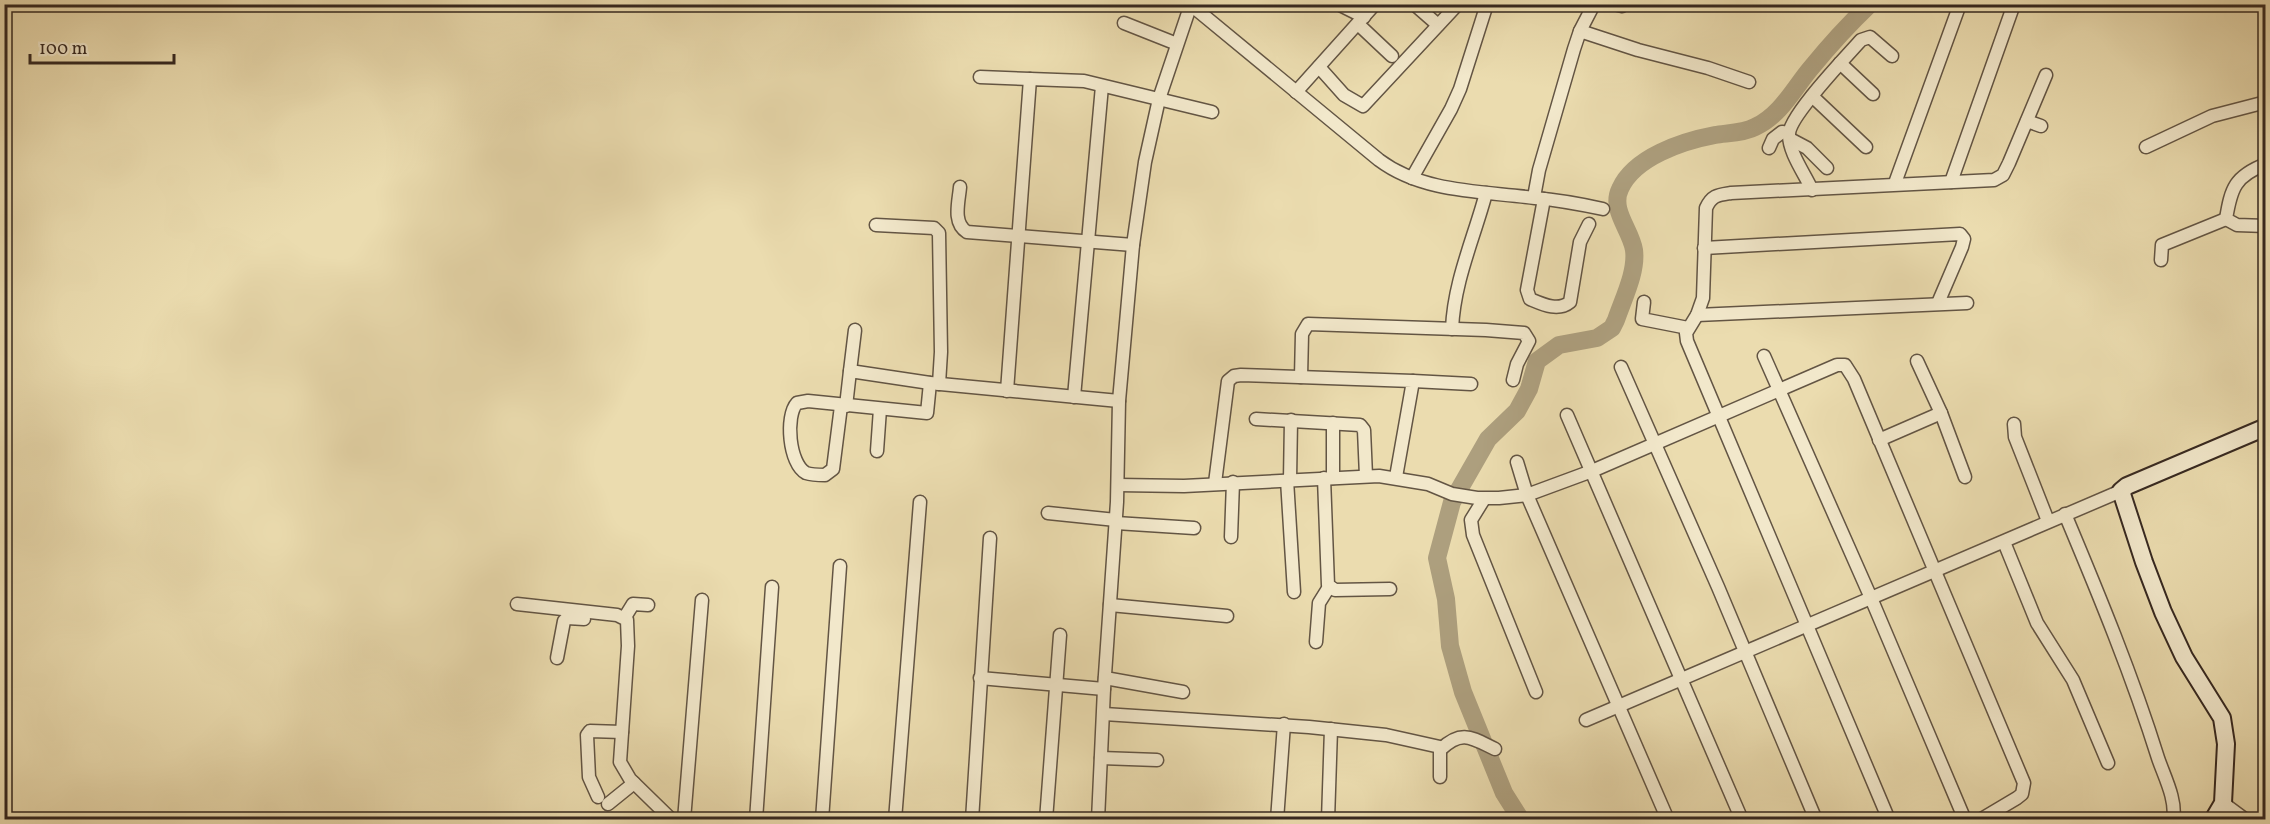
<svg xmlns="http://www.w3.org/2000/svg" width="2270" height="824" font-family="Vollkorn,serif">
	<style>
		.lines { fill: none; stroke-linecap: round; stroke-linejoin: round }
		.river { stroke: #ad9f7e; stroke-width: 18 }
		.street-casing { stroke: #635544; stroke-width: 15 }
		.secondary-casing { stroke: #362820; stroke-width: 20 }
		.street { stroke: #f2e8cb; stroke-width: 12 }
		.secondary { stroke: #f2e8cb; stroke-width: 16 }
	</style>
	<rect width="100%" height="100%" fill="#ebdcaf"/>
	<filter id="stains"><feTurbulence type="fractalNoise" baseFrequency=".00333" numOctaves="4"/><feColorMatrix values="0 0 0 0 .2 0 0 0 0 .09 0 0 0 0 .02 0 0 0 .5 -.17"/></filter>
	<radialGradient id="worn" r=".72"><stop offset=".6" stop-color="#630" stop-opacity="0"/><stop offset="1" stop-color="#630" stop-opacity=".3"/></radialGradient>
	<g class="lines">
		<path class="river" d="M1521,820l-17,-27 -41,-101 -13,-46 -4,-47 -9,-41 15,-56 36,-63 29,-28 12,-22 8,-28 22,-16 38,-7 15,-10 4,-8c7,-21 21,-48 18,-70 -3,-20 -24,-40 -14,-61 14,-32 63,-48 95,-54 12,-2 29,-2 40,-8 26,-12 39,-39 56,-59 18,-22 38,-44 59,-64"/>
		<defs>
			<g id="street">
				<polyline points="1338,4 1364,17"/>
				<polyline points="1414,4 1438,25"/>
				<polyline points="1614,4 1622,6 1624,4"/>
				<path d="M1191,5l188,155c44,33 103,31 156,38 23,2 45,6 68,11"/>
				<polyline points="1124,23 1177,44"/>
				<polyline points="1358,24 1392,56"/>
				<polyline points="1580,31 1638,50 1708,68 1749,82"/>
				<polyline points="1840,63 1873,94"/>
				<polyline points="1319,67 1344,95 1363,106 1458,4"/>
				<polyline points="980,77 1030,79"/>
				<polyline points="1296,92 1375,4"/>
				<polyline points="1812,96 1866,147"/>
				<polyline points="2027,121 2041,126"/>
				<polyline points="1790,139 1807,148 1827,168"/>
				<polyline points="2146,147 2212,116 2266,102"/>
				<polyline points="1769,148 1773,139 1782,132 1788,133"/>
				<path d="M2266,164c-31,12 -35,24 -40,55l11,6 29,1"/>
				<polyline points="1412,178 1451,109 1460,89 1487,4"/>
				<polyline points="1951,182 2014,4"/>
				<polyline points="1895,183 1960,4"/>
				<path d="M960,187c-1,14 -8,36 7,45l166,13"/>
				<path d="M1812,190c-7,-16 -23,-37 -23,-55 -1,-18 58,-79 72,-95l9,-3 22,19"/>
				<polyline points="1534,197 1539,170 1574,49 1580,31 1594,4"/>
				<path d="M1544,199l-17,91 3,9c12,5 28,13 40,3l10,-60 9,-18"/>
				<polyline points="876,225 934,228 939,233 941,352 939,384"/>
				<polyline points="1704,248 1960,234 1964,239 1962,247 1938,303"/>
				<polyline points="2161,260 2162,245 2226,219"/>
				<polyline points="1644,302 1642,319 1688,328"/>
				<polyline points="1697,315 1967,303"/>
				<path d="M1452,329c2,-48 22,-91 34,-136"/>
				<polyline points="1764,356 1871,598 1965,820"/>
				<polyline points="1917,361 1941,413 1965,477"/>
				<polyline points="1621,367 1718,587 1816,820"/>
				<polyline points="850,371 855,330"/>
				<polyline points="1301,377 1302,334 1308,324 1486,330 1524,333 1529,341 1517,364 1513,380"/>
				<polyline points="1413,381 1471,384"/>
				<polyline points="1007,391 1030,79 1084,81 1212,112"/>
				<polyline points="1074,397 1102,86"/>
				<path d="M841,406l-8,63 -8,6c-6,0 -13,0 -19,-2 -17,-9 -21,-57 -9,-70l11,-2 119,12 3,-30"/>
				<polyline points="846,406 850,371 930,383 1119,401"/>
				<polyline points="1567,415 1742,820"/>
				<polyline points="1256,419 1360,425 1364,430 1366,476"/>
				<polyline points="2014,424 2015,437 2048,521"/>
				<polyline points="1879,440 1941,413"/>
				<polyline points="877,451 880,409"/>
				<polyline points="1517,462 1527,495 1668,820"/>
				<polyline points="1324,478 1328,585 1335,590 1390,589"/>
				<polyline points="1333,478 1333,423"/>
				<polyline points="1287,480 1294,592"/>
				<polyline points="1290,480 1291,420"/>
				<polyline points="1215,483 1228,381 1234,376 1241,375 1413,381 1396,477"/>
				<polyline points="1118,485 1184,486 1379,476 1428,484 1452,494 1477,498 1499,498 1527,495 1592,471 1837,365 1845,365 1854,379 2024,783 2022,794 2017,798 1980,820"/>
				<polyline points="1484,499 1471,520 1473,535 1536,692"/>
				<polyline points="1048,513 1116,520"/>
				<path d="M2065,514c34,81 67,161 93,244 6,18 19,42 15,62"/>
				<polyline points="1116,523 1194,528"/>
				<polyline points="1231,537 1233,482"/>
				<polyline points="2004,542 2037,623 2073,680 2108,763"/>
				<polyline points="517,604 617,615 627,620 628,646 620,762 630,779 672,820"/>
				<polyline points="1110,605 1227,616"/>
				<polyline points="625,617 633,604 648,605"/>
				<polyline points="1316,642 1319,603 1329,587"/>
				<polyline points="557,658 564,621 567,618 584,619"/>
				<polyline points="980,678 1104,689"/>
				<polyline points="1105,678 1183,692"/>
				<polyline points="1104,714 1309,727 1386,735 1440,747 1440,777"/>
				<polyline points="1586,720 2121,491"/>
				<path d="M1441,749c21,-20 31,-11 54,0"/>
				<polyline points="1101,758 1157,760"/>
				<polyline points="598,797 589,777 587,735 590,731 622,732"/>
				<polyline points="2223,803 2246,820"/>
				<polyline points="608,804 634,783"/>
				<polyline points="684,820 702,600"/>
				<polyline points="756,820 772,587"/>
				<polyline points="822,820 840,566"/>
				<polyline points="895,820 920,502"/>
				<polyline points="972,820 990,538"/>
				<polyline points="1046,820 1060,635"/>
				<polyline points="1098,820 1104,689 1117,502 1119,401 1133,245 1145,162 1159,99 1191,4"/>
				<polyline points="1277,820 1284,724"/>
				<polyline points="1328,820 1331,729"/>
				<path d="M1889,820l-202,-479 -1,-8 11,-18 6,-17 3,-90c6,-13 12,-13 25,-15l263,-13 9,-5 6,-12 37,-88"/>
			</g>
			<polyline id="secondary" points="2213,820 2223,803 2226,744 2222,718 2184,657 2163,612 2144,562 2121,491 2127,486 2266,427"/>
		</defs>
		<use href="#street" class="street-casing"/>
		<use href="#secondary" class="secondary-casing"/>
		<use href="#street" class="street"/>
		<use href="#secondary" class="secondary"/>
	</g>
	<rect width="2270" height="824" fill="none" stroke="#ebdcaf" stroke-width="24"/>
	<rect x="6" y="6" width="2258" height="812" fill="none" stroke="#362820" stroke-width="3"/>
	<rect x="12" y="12" width="2246" height="800" fill="none" stroke="#362820" stroke-width="1.5"/>
	<path d="M30 54v9h144v-9" fill="none" stroke="#362820" stroke-width="3"/>
	<text x="39" y="54" font-size="18" fill="#362820" stroke="#f2e8cb" stroke-width="4.5" paint-order="stroke">100 m</text>
	<rect width="100%" height="100%" filter="url(#stains)"/>
	<rect width="100%" height="100%" fill="url(#worn)"/>
</svg>
